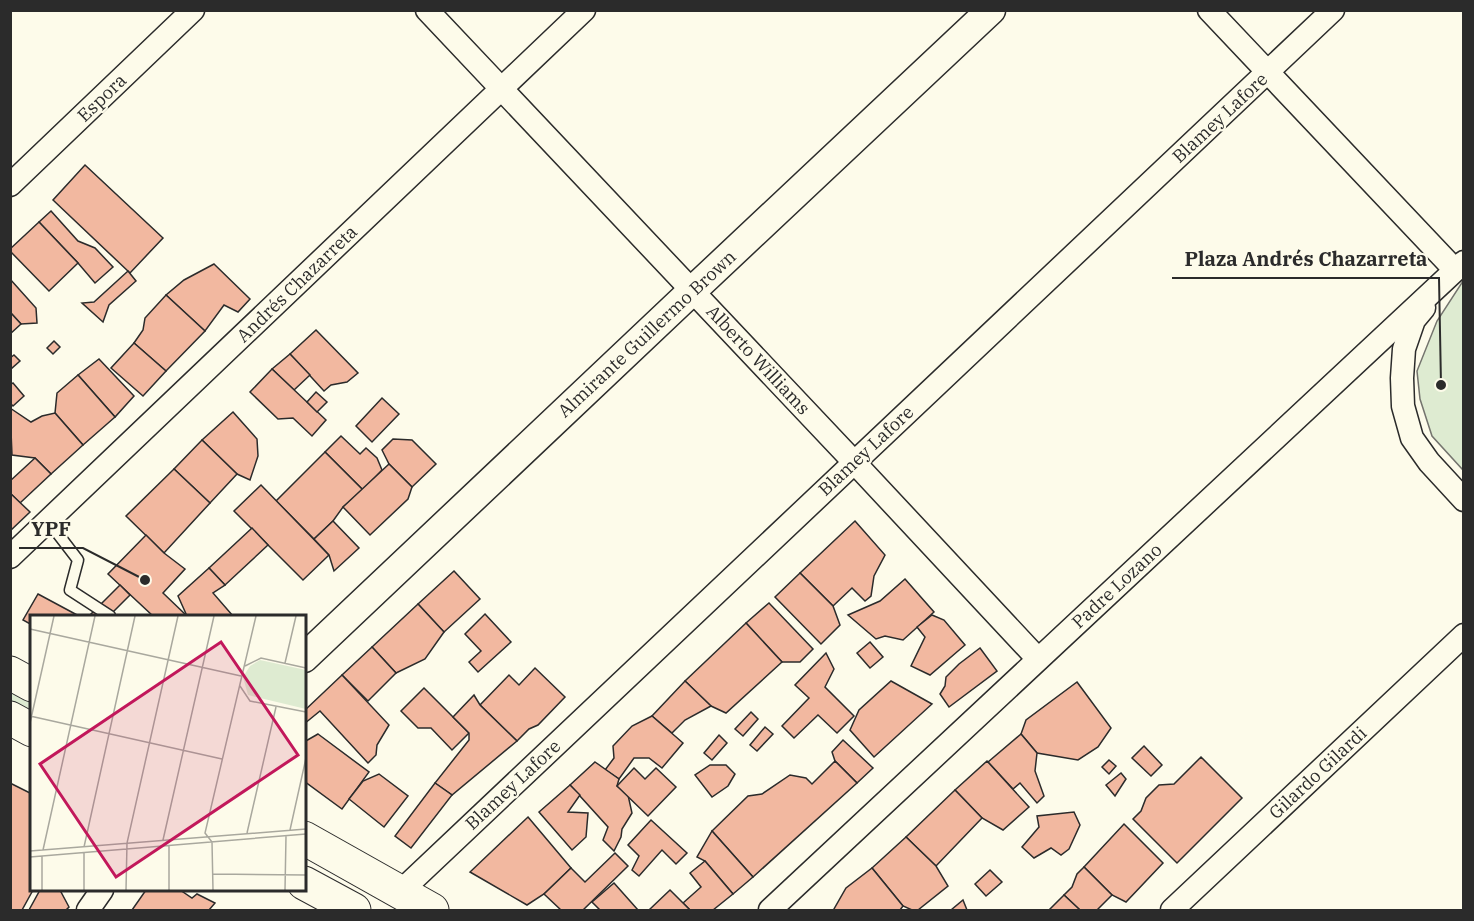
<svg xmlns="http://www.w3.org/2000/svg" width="1474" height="921" font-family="'IBM Plex Serif',serif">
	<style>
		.green { fill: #deebd1; stroke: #74746e; stroke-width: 1.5 }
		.building { fill: #f2b8a0; stroke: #2b2b2b; stroke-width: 1.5 }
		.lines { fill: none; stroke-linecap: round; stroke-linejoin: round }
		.service-casing { stroke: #2b2b2b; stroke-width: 13 }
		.minor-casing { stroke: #2b2b2b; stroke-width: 25 }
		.tertiary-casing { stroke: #2b2b2b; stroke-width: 31 }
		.primary-casing { stroke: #2b2b2b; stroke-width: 35 }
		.service { stroke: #fdfbea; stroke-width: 10 }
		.minor { stroke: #fdfbea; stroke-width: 22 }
		.tertiary { stroke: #fdfbea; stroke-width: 28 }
		.primary { stroke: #fdfbea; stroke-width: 33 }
		.labels { text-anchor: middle; stroke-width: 4.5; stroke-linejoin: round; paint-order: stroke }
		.street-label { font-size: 18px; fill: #2b2b2b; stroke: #fdfbea }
		.inset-road { fill: none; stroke: #a9a89e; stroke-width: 1.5 }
		.view { fill: #c2185b; fill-opacity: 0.15; stroke: #c2185b; stroke-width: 3 }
		.inset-edge { fill: none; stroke: #2b2b2b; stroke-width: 3 }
		.leader { fill: none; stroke: #2b2b2b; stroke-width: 2 }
		.callout-dot { fill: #2b2b2b; stroke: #fdfbea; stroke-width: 2 }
		.callout-label { font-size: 20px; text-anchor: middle; font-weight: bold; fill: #2b2b2b; stroke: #fdfbea; stroke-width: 4.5; stroke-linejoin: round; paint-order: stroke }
	</style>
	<rect width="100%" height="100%" fill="#fdfbea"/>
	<g class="green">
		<polygon points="1463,281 1463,470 1432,436 1420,399 1417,371 1437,321"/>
		<polygon points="10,673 31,685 31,730 11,718"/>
	</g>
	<g class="building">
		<polygon points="85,165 163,238 130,273 53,200"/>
		<polygon points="51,211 78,241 95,248 113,267 95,283 78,263 39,222"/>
		<polygon points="39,222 78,263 49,291 10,251 10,249"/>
		<polygon points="214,264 250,299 238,312 224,305 205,331 166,295 184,280"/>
		<polygon points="128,271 136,281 109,305 103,322 82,303 94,302"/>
		<polygon points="10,279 36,308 37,323 21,324 10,312"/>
		<polygon points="166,295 205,331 166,371 134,343 143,330 145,318"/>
		<polygon points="10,312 21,324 10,334"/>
		<polygon points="316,330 358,373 347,382 331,385 324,391 290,354"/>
		<polygon points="54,341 60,347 53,354 47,348"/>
		<polygon points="134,343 166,371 143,396 111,368"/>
		<polygon points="290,354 310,375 294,390 272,369"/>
		<polygon points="14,355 20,361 12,368 10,367 10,358"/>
		<polygon points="99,359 134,396 115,417 78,375"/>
		<polygon points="272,369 326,420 312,436 293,418 278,419 250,392"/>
		<polygon points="78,375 115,417 83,445 55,413 57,393"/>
		<polygon points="13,383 24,396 13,406 10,403 10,385"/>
		<polygon points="316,392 327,402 317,412 307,402"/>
		<polygon points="382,398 399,414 372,442 356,426"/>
		<polygon points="10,408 31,422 42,416 55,413 83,445 51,474 35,458 12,455"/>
		<polygon points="233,412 257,439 258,456 250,480 237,474 202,440"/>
		<polygon points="341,436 360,454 366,448 377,458 382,470 363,490 325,452"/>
		<polygon points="393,439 412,440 436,464 412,487 389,464 382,450"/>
		<polygon points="202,440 237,474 210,503 174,469"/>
		<polygon points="325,452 363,490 343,507 333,521 314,539 276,501"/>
		<polygon points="35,458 51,474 20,503 10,493 10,481"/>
		<polygon points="389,464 412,487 408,499 370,535 343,507"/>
		<polygon points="174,469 210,503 164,553 126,516"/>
		<polygon points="261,485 329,555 303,580 234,511"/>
		<polygon points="10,493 30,512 10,531"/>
		<polygon points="333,521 359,548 334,571 329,555 314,539"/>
		<polygon points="855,521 885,555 874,576 871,596 865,601 852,588 833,606 800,573"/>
		<polygon points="252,528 268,545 225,585 209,568"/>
		<polygon points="146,535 164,553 185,569 163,593 187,616 153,616 108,574"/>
		<polygon points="209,568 225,585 213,593 233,616 187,616 178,596"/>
		<polygon points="454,571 480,599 444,632 418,604"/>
		<polygon points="800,573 833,606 840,625 821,644 775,597"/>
		<polygon points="905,579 934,612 903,640 885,636 876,639 848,615 880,601"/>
		<polygon points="120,585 130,595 109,616 89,616"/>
		<polygon points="38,594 79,616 32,616 32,625 23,620"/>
		<polygon points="769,603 813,649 800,662 782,662 746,623"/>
		<polygon points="418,604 444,632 425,659 396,673 372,647"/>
		<polygon points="485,614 511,642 478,672 469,662 481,651 465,634"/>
		<polygon points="932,615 944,620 965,645 930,675 911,666 925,637 917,627"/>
		<polygon points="746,623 782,662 726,713 711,706 685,681"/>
		<polygon points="870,642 883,657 870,668 857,653"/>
		<polygon points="372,647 396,673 368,701 342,675"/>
		<polygon points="980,648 997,671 949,707 940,694 945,686 946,677 959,664"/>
		<polygon points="826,653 834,669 825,687 854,716 837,733 818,715 794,738 782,726 809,698 795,685"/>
		<polygon points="535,668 565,697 538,725 529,729 517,741 480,705 509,675 519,685"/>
		<polygon points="342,675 389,725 377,745 376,755 368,763 320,711 304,724 304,711"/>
		<polygon points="685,681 711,706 685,720 672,733 652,716"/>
		<polygon points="891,681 932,704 874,757 850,730 859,710"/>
		<polygon points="1077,682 1111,728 1098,747 1078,760 1037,753 1021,734 1026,720"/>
		<polygon points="424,688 469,733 452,750 431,728 418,728 401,711"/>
		<polygon points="474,695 480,705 517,741 452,795 435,783 469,740 469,733 453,717"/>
		<polygon points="751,712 758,719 743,736 735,729"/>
		<polygon points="652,716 683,743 662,768 649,758 634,758 619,779 605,770 614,758 613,746 632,726"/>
		<polygon points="765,727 773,734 757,751 750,745"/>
		<polygon points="318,734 369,772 342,809 304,781 304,742"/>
		<polygon points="1021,734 1037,753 1035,771 1044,796 1037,803 1020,783 1013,789 988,762"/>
		<polygon points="719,735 727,743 712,760 704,753"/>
		<polygon points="843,740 873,768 857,783 835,761 832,752"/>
		<polygon points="1144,746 1162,765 1151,776 1132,758"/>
		<polygon points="1201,757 1242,798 1177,863 1133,819 1141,811 1146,798 1159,785 1174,784"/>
		<polygon points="1109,760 1116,766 1109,774 1102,767"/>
		<polygon points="835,761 857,783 753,877 712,831 748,796 762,794 790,775 806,778 812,784"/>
		<polygon points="987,761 1029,807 1003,830 982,818 955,790"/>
		<polygon points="595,762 619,779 617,786 628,795 632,813 622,829 621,837 614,851 603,840 608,827 570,785"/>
		<polygon points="710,765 726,765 735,774 728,786 712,797 695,775"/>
		<polygon points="634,768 645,779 656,768 676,787 648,816 617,786"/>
		<polygon points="1121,773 1126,779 1115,796 1106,785"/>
		<polygon points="379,774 408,796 384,827 349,799 363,781"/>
		<polygon points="10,783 32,794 32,890 33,890 22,910 10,910"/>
		<polygon points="435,783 452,795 411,848 395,836"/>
		<polygon points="570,785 580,795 568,812 588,813 586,837 572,850 539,812"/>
		<polygon points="955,790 982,818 936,866 906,837"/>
		<polygon points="1074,812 1080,825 1069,849 1061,855 1051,848 1034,858 1022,847 1039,827 1037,816"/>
		<polygon points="528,817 571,868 544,894 527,905 470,872"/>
		<polygon points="651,820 687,853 676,864 662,850 639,876 632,870 639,856 628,845"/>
		<polygon points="1124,824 1163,863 1126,902 1112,895 1084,867"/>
		<polygon points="712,831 753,877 733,894 705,861 697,857"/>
		<polygon points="906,837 936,866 948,886 918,910 912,910 903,906 872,868"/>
		<polygon points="615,853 628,866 583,910 561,910 544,894 571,868 585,882"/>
		<polygon points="705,861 733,894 713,910 690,910 683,903 701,887 690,873"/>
		<polygon points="1084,867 1112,895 1097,910 1080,910 1064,895 1072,887 1077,874"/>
		<polygon points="872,868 903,906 900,910 834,910 834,909 846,888"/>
		<polygon points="990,870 1002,882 986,896 975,884"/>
		<polygon points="614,883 638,910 600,910 592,902"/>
		<polygon points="40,890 58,890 61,892 69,907 66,910 29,910"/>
		<polygon points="146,890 180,890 192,898 197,894 215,903 209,910 132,910"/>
		<polygon points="670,890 690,910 649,910"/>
		<polygon points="1064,895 1080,910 1049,910"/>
		<polygon points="963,900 967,910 951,910"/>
	</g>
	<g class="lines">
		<defs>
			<polyline id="service" points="48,521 78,560 70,590 110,616"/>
			<g id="minor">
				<polyline points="427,10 854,462 1038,659"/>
				<polyline points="1209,10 1455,270"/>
				<polyline points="10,185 193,10"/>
				<polyline points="1424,308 1414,320 1404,349 1402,378 1403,406 1412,438 1429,462 1464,500"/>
				<polyline points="10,557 584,10"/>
				<polyline points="400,892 1333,10"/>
				<polyline points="88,910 102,890"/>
				<polyline points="770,910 1464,262"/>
				<polyline points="1172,910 1464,635"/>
			</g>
			<polyline id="tertiary" points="304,658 692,291 991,10"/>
			<g id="primary">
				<polyline points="10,673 32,685"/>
				<polyline points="10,718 32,730"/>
				<polyline points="304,838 432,910"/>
				<polyline points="304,883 354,910"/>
			</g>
		</defs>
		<use href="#service" class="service-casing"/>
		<use href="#minor" class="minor-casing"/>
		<use href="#tertiary" class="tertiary-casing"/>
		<use href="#primary" class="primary-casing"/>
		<use href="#service" class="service"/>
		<use href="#minor" class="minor"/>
		<use href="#tertiary" class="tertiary"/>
		<use href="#primary" class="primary"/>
	</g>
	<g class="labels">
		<g class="street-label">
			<text transform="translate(102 98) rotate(-44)" y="6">Espora</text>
			<text transform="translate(1220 118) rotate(-43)" y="6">Blamey Lafore</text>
			<text transform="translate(297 284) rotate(-44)" y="6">Andrés Chazarreta</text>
			<text transform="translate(647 334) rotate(-43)" y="6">Almirante Guillermo Brown</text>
			<text transform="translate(758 360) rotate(47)" y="6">Alberto Williams</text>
			<text transform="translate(866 451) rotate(-43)" y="6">Blamey Lafore</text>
			<text transform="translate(1117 586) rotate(-43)" y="6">Padre Lozano</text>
			<text transform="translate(1318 773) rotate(-43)" y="6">Gilardo Gilardi</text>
			<text transform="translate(513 785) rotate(-43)" y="6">Blamey Lafore</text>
		</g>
	</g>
	<g transform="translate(30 615)">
		<rect width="276" height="276" fill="#fdfbea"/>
		<path d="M230,45l46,10v39l-58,-14 -5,-18 7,-11z" fill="#deebd1"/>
		<path class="inset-road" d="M0,14l211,47M255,48l11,-47M215,51l16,-8 45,10M210,71l10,15 56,11M0,101l192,43M0,108l24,-107M260,215l16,-72M217,218l29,-126M133,225l51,-224M139,231v44M54,232l51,-231M13,235l52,-234M0,236l276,-22M54,238v37M0,242l276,-23M183,259l93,1M12,275v-34M96,275l1,-47 51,-227M183,275l-1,-48 -7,-9 51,-217M255,275l1,-54"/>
		<path class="view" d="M191,27l77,113 -182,122 -76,-113z"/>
		<rect width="276" height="276" class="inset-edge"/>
	</g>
	<path class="leader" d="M1441 385L1439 278H1172M145 580L83 548H19"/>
	<g class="callout-dot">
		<circle cx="1441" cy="385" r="6"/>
		<circle cx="145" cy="580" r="6"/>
	</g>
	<g class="callout-label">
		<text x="1306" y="266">Plaza Andrés Chazarreta</text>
		<text x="51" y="536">YPF</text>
	</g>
	<rect width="1474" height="921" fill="none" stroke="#2b2b2b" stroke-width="24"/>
</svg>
